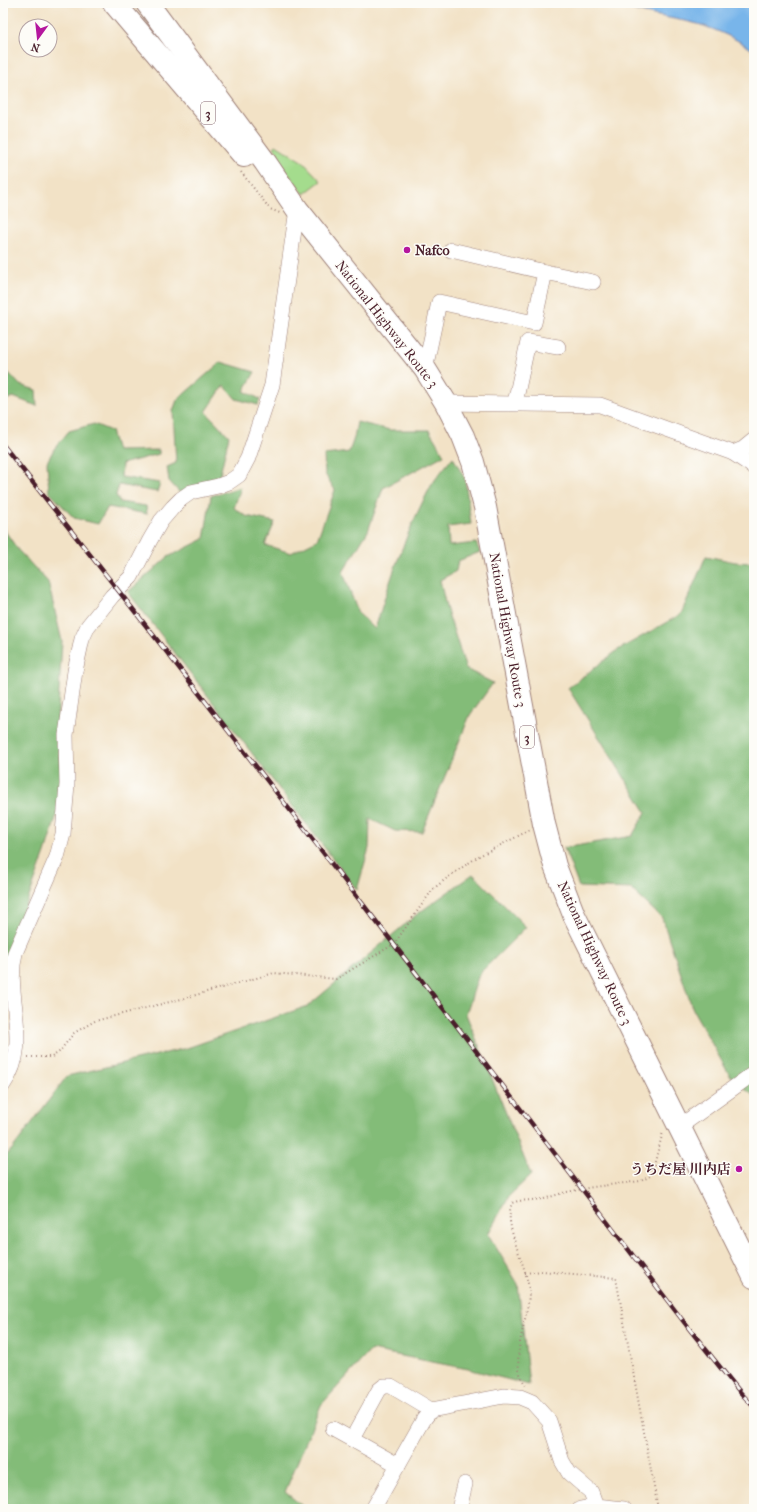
<svg xmlns="http://www.w3.org/2000/svg" width="757" height="1512" font-family="'IM FELL French Canon','Noto Serif JP',serif">
	<style>
		.green { fill: #a4dc8d; stroke: #777e5c }
		.forest { fill: #83bc78; stroke: #666e52 }
		.water { fill: #78b5ea; stroke: #616a8a }
		.lines { fill: none; stroke-linecap: round; stroke-linejoin: round }
		.minor-casing { stroke: #9e8078; stroke-width: 16 }
		.highway-casing { stroke: #9e8078; stroke-width: 24 }
		.path { stroke: #9e8078; stroke-width: 2; stroke-dasharray: 1 3; stroke-linecap: butt }
		.minor { stroke: #fff; stroke-width: 15 }
		.highway { stroke: #fff; stroke-width: 22 }
		.rail-casing { stroke: #4a1f2b; stroke-width: 4.5 }
		.rail { stroke: #fdfcf7; stroke-width: 3; stroke-dasharray: 9; stroke-linecap: butt }
		.poi-dot { fill: #b5179e; stroke: #fdfcf7; stroke-width: 1.5 }
		.labels { text-anchor: middle; stroke-width: 3; stroke-linejoin: round; paint-order: stroke }
		.shield { fill: #fdfcf7; stroke: #806168; stroke-width: 1 }
		.shield-label { font-size: 13px; font-weight: bold; fill: #4a1f2b }
		.poi-label { font-size: 14px; font-weight: bold; fill: #4a1f2b; stroke: #fdfcf7; text-anchor: start }
		.street-label { font-size: 14px; fill: #4a1f2b; stroke: #fdfcf7 }
	</style>
	<rect width="100%" height="100%" fill="#fdfcf7"/>
	<filter id="ink" filterUnits="userSpaceOnUse"><feTurbulence type="fractalNoise" baseFrequency=".025" numOctaves="2"/><feDisplacementMap in="SourceGraphic" scale="8" xChannelSelector="R" yChannelSelector="G"/><feConvolveMatrix kernelMatrix="1 2 1 2 8 2 1 2 1" color-interpolation-filters="sRGB"/></filter>
	<filter id="wash" filterUnits="userSpaceOnUse"><feTurbulence type="fractalNoise" baseFrequency=".012" numOctaves="4" result="noise"/><feDisplacementMap in="SourceGraphic" scale="16" xChannelSelector="R" yChannelSelector="G"/><feGaussianBlur stdDeviation="0.9" result="paint"/><feColorMatrix in="noise" values="0 0 0 0 0 0 0 0 0 0 0 0 0 0 0 0 0 1.4 0 .05"/><feComposite in="paint" operator="in"/></filter>
	<g filter="url(#wash)">
		<rect width="100%" height="100%" fill="#f2e2c6"/>
		<polygon class="green" points="276,145 303,162 321,181 304,194 275,157 278,154 274,147"/>
		<g class="forest">
			<polygon points="221,362 255,372 244,391 260,399 258,405 236,399 224,385 206,412 229,436 219,479 180,493 169,481 167,467 176,463 173,411 177,400"/>
			<polygon points="3,367 20,385 36,390 37,406 13,397 3,401"/>
			<path d="M357,422l33,8h39l15,25 -61,33 -15,43 -25,41 15,41 17,16c15,-49 31,-98 56,-143 6,-10 15,-20 22,-29l12,22 6,45 -23,3 1,19 27,-3 4,9 -22,9 -2,10 -16,9 6,27 20,62 27,14 -23,32 -48,117 -27,-1 -25,-12 -1,29 -12,42 -229,-298 40,-35 36,-18 7,-43 30,-9 -7,21 12,8 29,6 -10,23 26,8 26,-13 18,-50 -10,-16 -1,-19 25,-3 5,-14z"/>
			<polygon points="94,424 111,431 117,451 159,450 159,454 122,464 121,477 160,483 157,492 119,485 116,495 120,502 146,506 147,514 108,507 98,524 74,518 49,492 47,462 54,449 69,431"/>
			<polygon points="3,528 18,550 48,582 62,641 57,726 64,792 45,853 3,968"/>
			<polygon points="706,556 735,562 754,563 754,1096 730,1076 693,1010 662,918 631,889 579,887 564,848 632,836 646,812 568,688 618,650 681,614"/>
			<polygon points="473,874 526,927 479,974 466,1014 531,1175 509,1196 488,1234 518,1284 529,1385 468,1369 371,1350 321,1405 285,1492 306,1509 3,1509 3,1159 13,1148 67,1076 187,1048 308,1006 416,915"/>
		</g>
		<path class="water" d="M614,3h140v48c-16,-12 -37,-21 -56,-27 -28,-7 -57,-9 -84,-21z"/>
	</g>
	<g filter="url(#ink)">
		<g class="lines">
			<defs>
				<g id="minor">
					<polyline points="545,272 593,282"/>
					<polyline points="425,369 439,302 534,323 545,272 451,250"/>
					<polyline points="446,403 600,405 733,453 743,449 754,440"/>
					<polyline points="515,403 528,342 558,347"/>
					<polyline points="733,453 754,467"/>
					<path d="M3,1085c30,-43 1,-86 12,-132l42,-96 6,-23 4,-50 -1,-49 9,-64 7,-32 6,-13 24,-30 19,-19 19,-37 11,-19 12,-14 8,-8 10,-7 27,-6 11,-4 10,-7 9,-17 24,-73 25,-176"/>
					<polyline points="679,1127 754,1073"/>
					<polyline points="333,1429 398,1465"/>
					<polyline points="352,1439 379,1390 384,1386 391,1386 431,1410"/>
					<polyline points="373,1509 424,1419 431,1410 504,1396 520,1397 532,1402 549,1421 562,1461 569,1473 591,1492 596,1506"/>
					<polyline points="459,1509 465,1484"/>
					<polyline points="580,1509 596,1506 624,1509"/>
				</g>
				<g id="highway">
					<polyline points="114,3 244,156"/>
					<polyline points="147,3 265,162 297,209 425,369 446,403 463,436 473,462 485,507 544,824 555,866 574,915 754,1277"/>
				</g>
			</defs>
			<use href="#minor" class="minor-casing"/>
			<use href="#highway" class="highway-casing"/>
			<g class="path">
				<polyline points="241,172 270,209 280,213"/>
				<polyline points="28,1057 52,1057 59,1052 74,1033 95,1021 185,998 274,973 336,979 394,944 433,889 451,875 479,856 530,830"/>
				<polyline points="525,1273 542,1271 616,1278 658,1509"/>
				<path d="M526,1385c-19,-23 3,-65 3,-93 -1,-27 -27,-65 -17,-89l6,-2 26,-2 18,-6 31,-6 48,-6 9,-5 3,-7 10,-37"/>
			</g>
			<use href="#minor" class="minor"/>
			<use href="#highway" class="highway"/>
			<defs>
				<path id="rail" d="M3,445c232,291 458,586 684,881l53,66 14,15"/>
			</defs>
			<use href="#rail" class="rail-casing"/>
			<use href="#rail" class="rail"/>
		</g>
	</g>
	<g class="poi-dot">
		<circle cx="407" cy="250" r="4"/>
		<circle cx="739" cy="1169" r="4"/>
	</g>
	<g class="labels">
		<g class="shield">
			<rect x="201" y="102" width="14" height="22" rx="3"/>
			<rect x="520" y="726" width="14" height="22" rx="3"/>
		</g>
		<g class="shield-label">
			<text x="208" y="118">3</text>
			<text x="527" y="742">3</text>
		</g>
		<g class="poi-label">
			<text x="415" y="255">Nafco</text>
			<text x="731" y="1174" text-anchor="end">うちだ屋 川内店</text>
		</g>
		<g class="street-label">
			<text transform="translate(387 324) rotate(52)" y="5">National Highway Route 3</text>
			<text transform="translate(508 630) rotate(80)" y="5">National Highway Route 3</text>
			<text transform="translate(595 953) rotate(65)" y="5">National Highway Route 3</text>
		</g>
	</g>
	<rect width="757" height="1512" fill="none" stroke="#fdfcf7" stroke-width="16"/>
	<g transform="translate(38 38) rotate(195)"><circle r="19" fill="#fdfcf7" stroke="#b5a4a5"/>
	<path d="M0-3L7 15L0 10L-7 15Z" fill="#b5179e"/>
	<text y="-6" font-size="11" font-weight="bold" text-anchor="middle" fill="#4a1f2b">N</text>
	</g>
</svg>
